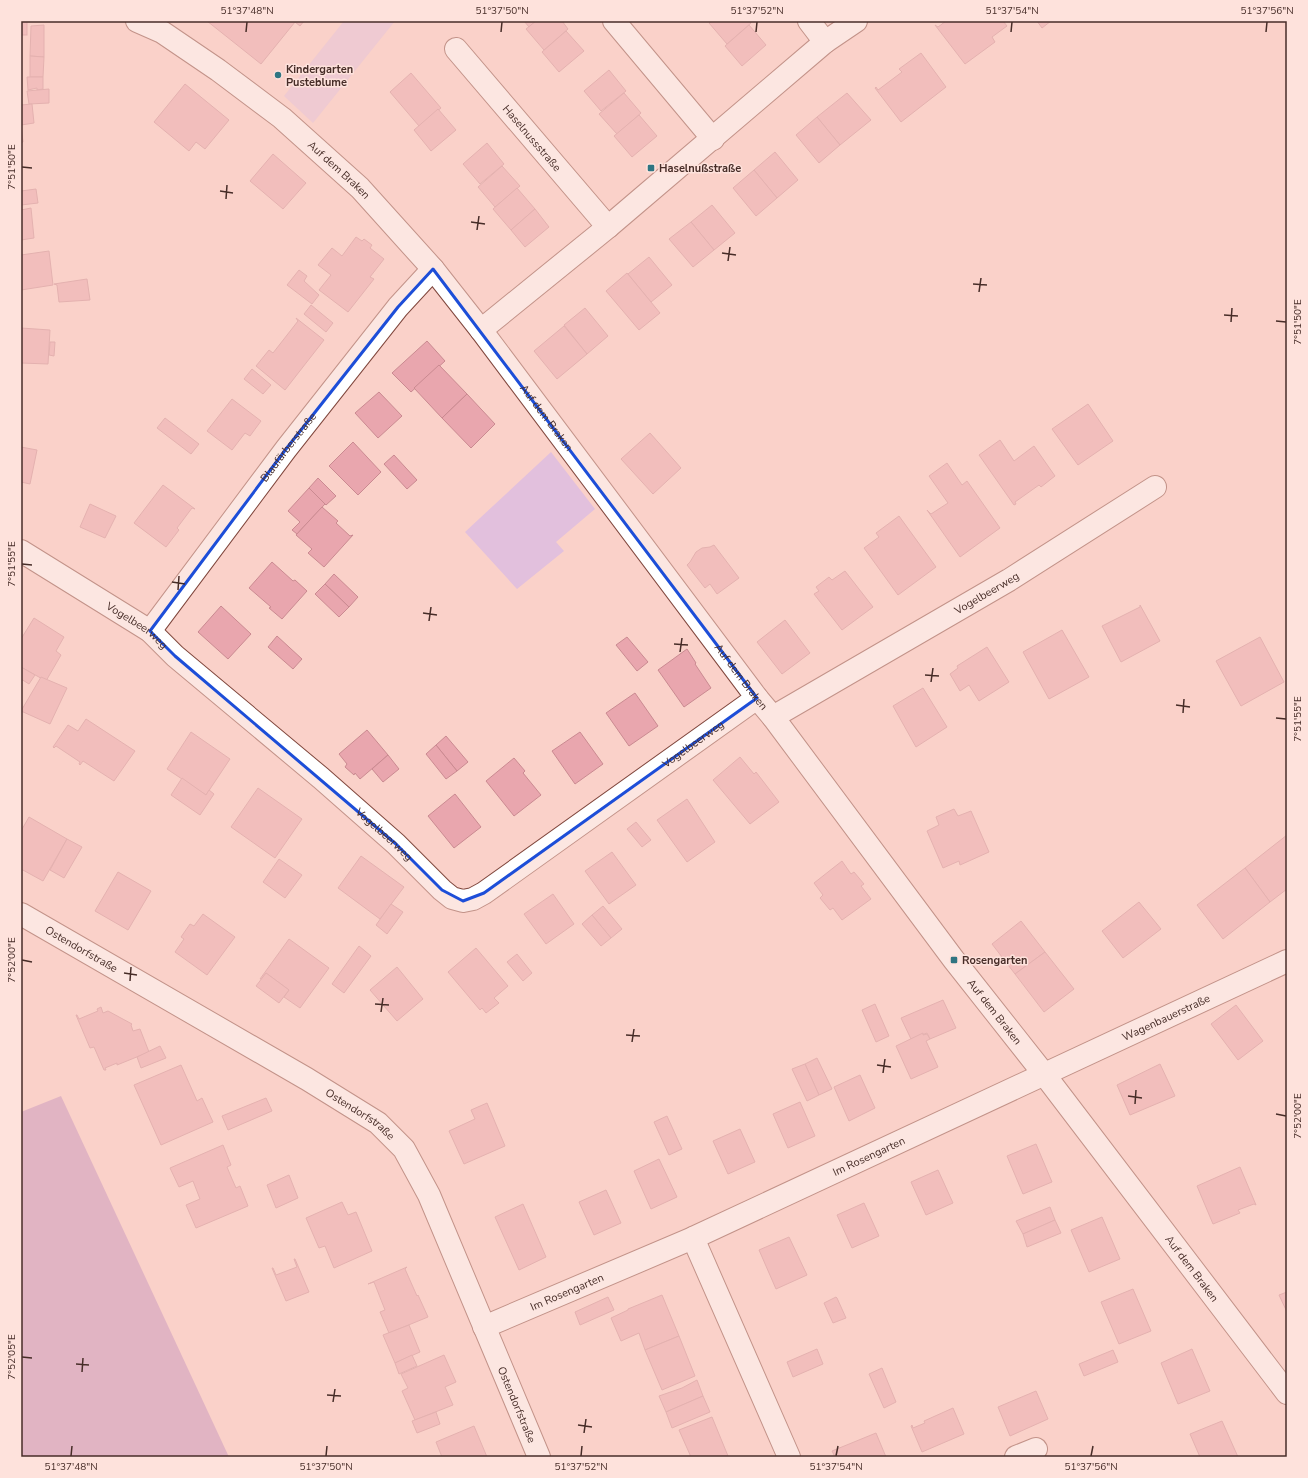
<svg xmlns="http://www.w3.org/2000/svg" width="1308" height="1478" font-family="'Nunito Sans',sans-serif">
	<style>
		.green { fill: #e2c0dd }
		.forest { fill: #c490bd }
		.building { fill: #e9a6ae; stroke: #ca8a91 }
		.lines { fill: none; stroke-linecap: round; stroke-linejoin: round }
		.minor-casing { stroke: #80473d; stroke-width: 24 }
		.minor { stroke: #fff; stroke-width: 22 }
		.marked { fill: none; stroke: #1d4ed8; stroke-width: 3; stroke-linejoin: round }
		.ticks { fill: none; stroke: #472d28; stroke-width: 1.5 }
		.poi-dot { fill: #2f7582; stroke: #fee2dc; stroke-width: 1.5 }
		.labels { text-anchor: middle; stroke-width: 3; stroke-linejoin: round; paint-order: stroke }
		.poi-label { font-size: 11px; font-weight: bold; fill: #472d28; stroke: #fee2dc; text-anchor: start }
		.street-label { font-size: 11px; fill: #472d28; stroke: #fee2dc }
		.neatline { fill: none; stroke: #472d28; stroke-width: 1.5 }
		.ticks-label { font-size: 10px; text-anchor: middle; fill: #472d28 }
	</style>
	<rect width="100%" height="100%" fill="#fad1c9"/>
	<g class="green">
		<polygon points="344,21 395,21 313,123 284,96"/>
		<polygon points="551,452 595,509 556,542 564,551 517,589 465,532"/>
	</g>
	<polygon class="forest" points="61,1096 229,1457 21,1457 21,1112"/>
	<g class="building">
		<rect x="21" y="21" width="6" height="14"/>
		<polygon points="207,21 304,21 300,26 295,22 261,64"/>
		<polygon points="524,21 536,21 529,27"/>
		<polygon points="536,21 562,21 568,29 544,50 526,29"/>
		<polygon points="712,21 750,21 751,23 727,44 709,23"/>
		<polygon points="946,21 1003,21 1007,26 992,37 995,42 965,64 935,25 938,27"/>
		<polygon points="1037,21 1051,21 1042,28"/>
		<polygon points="44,25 44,57 30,56 31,26"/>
		<polygon points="749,25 766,45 742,66 725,46"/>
		<polygon points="566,31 584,51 559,72 542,52"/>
		<polygon points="921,53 946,87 901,122 875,88 876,87 878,90 902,72 899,69"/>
		<polygon points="30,56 44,57 43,77 30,77"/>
		<polygon points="609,70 626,91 601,111 584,91"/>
		<polygon points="411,73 441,108 419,126 390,92"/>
		<polygon points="27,77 43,77 43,89 37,90 37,88 28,90"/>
		<polygon points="185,84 229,120 205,149 196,142 189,151 154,122"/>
		<polygon points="49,89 49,103 29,104 27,91"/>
		<polygon points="624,93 641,113 617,134 599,114"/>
		<polygon points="847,93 871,120 840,145 817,117"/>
		<polygon points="32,104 34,123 21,125 21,105"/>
		<polygon points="438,109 456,130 431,151 414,130"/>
		<polygon points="639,115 657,136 632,157 614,136"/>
		<polygon points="817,117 840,145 819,163 796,135"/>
		<polygon points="21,126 23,142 21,143"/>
		<polygon points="487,143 504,164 480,184 463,164"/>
		<polygon points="775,152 798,180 777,198 754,170"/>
		<polygon points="273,154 306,183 283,209 250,181"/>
		<polygon points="502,166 520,186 495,207 478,187"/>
		<polygon points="754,170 777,198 756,216 733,188"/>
		<polygon points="517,188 535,209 511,230 493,209"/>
		<polygon points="36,189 38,203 21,205 21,191"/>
		<polygon points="712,205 735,233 714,250 691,222"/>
		<polygon points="31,208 34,238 21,240 21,210"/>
		<polygon points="535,209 549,227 525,247 511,230"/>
		<polygon points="691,222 714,250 693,267 669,239"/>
		<polygon points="356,237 362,241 364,239 372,245 370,248 384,259 370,277 374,279 348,312 319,290 331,275 318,265 332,248 342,256"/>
		<polygon points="49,251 53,285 21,290 21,255"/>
		<polygon points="649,257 672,285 651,302 628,274"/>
		<polygon points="299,270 307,276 304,281 319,295 312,304 287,285"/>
		<polygon points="627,273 660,313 639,330 606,291"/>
		<polygon points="87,279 90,300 59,302 57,285 54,284"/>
		<polygon points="311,305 333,323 326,332 304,314"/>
		<polygon points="585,308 608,336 587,354 564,325"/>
		<polygon points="296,318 324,340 285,390 256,366 269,350 273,353 298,321"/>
		<polygon points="564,326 587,354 557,379 534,351"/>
		<polygon points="21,328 50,330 48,364 21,363"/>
		<polygon points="427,341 445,361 411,392 392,373"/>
		<polygon points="50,342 55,342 54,356 49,355"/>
		<polygon points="439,365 467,394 442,418 414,388"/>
		<polygon points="252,369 271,385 263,394 244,379"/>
		<polygon points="379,392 402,416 378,438 355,413"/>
		<polygon points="467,394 495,424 471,448 442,418"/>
		<polygon points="232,399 261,421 250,436 245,433 232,450 207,431"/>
		<polygon points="1088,404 1113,441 1078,465 1052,429"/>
		<polygon points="165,418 199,444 191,454 157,428"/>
		<polygon points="650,433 681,468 653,494 621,459"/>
		<polygon points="1000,440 1014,461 1034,446 1055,476 1041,487 1039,485 1015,502 1016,504 1014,505 979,455"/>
		<polygon points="353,442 381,472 358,495 329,466"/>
		<polygon points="21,447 37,450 30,484 21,482"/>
		<polygon points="394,455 417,480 407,489 384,464"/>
		<polygon points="947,463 962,485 967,481 1000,528 960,557 927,510 931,514 948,503 929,476"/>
		<polygon points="318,478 336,496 326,505 309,488"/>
		<polygon points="163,485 195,509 192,508 177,528 179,530 166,547 134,523"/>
		<polygon points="309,488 325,504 297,534 292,530 300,522 288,511"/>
		<polygon points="90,504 116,516 105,538 80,527"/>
		<polygon points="322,507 338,521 336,523 350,536 353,535 324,567 308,553 312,549 296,535"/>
		<polygon points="899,516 936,567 898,595 864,548 879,537 876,533"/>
		<polygon points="714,545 739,578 717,594 710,584 705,588 687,565 690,562 696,552 702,548 710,547"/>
		<polygon points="272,562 293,581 295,580 307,591 282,619 269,608 271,607 249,588"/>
		<polygon points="845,571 873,607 842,630 814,594 819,591 816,587 829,577 832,580"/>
		<polygon points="334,574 358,597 349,607 325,584"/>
		<polygon points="325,584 349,607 339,617 315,594"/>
		<polygon points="1140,605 1160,641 1121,662 1102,626 1140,607"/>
		<polygon points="221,606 251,634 228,659 198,632"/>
		<polygon points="34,618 64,637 56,651 61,655 46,681 21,667 21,639"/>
		<polygon points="785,620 810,653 782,674 757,642"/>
		<polygon points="1062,630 1089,677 1049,699 1023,652"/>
		<polygon points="277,636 302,659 293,669 268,647"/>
		<polygon points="627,637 648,662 637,671 616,645"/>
		<polygon points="1260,637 1284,682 1241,706 1216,661"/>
		<polygon points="987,647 1009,682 979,701 969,685 960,691 950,674 958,668 957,666"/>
		<polygon points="687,649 696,663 695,664 711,688 684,707 658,670"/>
		<polygon points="21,667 35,675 29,684 21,679"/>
		<polygon points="41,677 67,688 50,724 21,711"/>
		<polygon points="923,688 947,727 916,747 893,706"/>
		<polygon points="635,693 658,726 629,746 606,713"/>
		<polygon points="86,719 135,751 114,781 83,761 80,765 79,764 80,762 56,746 54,748 53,747 68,725 78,731"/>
		<polygon points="367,730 388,755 360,779 355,773 354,775 345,767 347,764 339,754"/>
		<polygon points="191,732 230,759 206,795 167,769"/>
		<polygon points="580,732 603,764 575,784 552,751"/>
		<polygon points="446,736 468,762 457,771 436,745"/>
		<polygon points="436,745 457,771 446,779 426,754"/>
		<polygon points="388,755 399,769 383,782 372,769"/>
		<polygon points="740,757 754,774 756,772 779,802 750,824 713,780"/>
		<polygon points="514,758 525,771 523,773 541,795 514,816 486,781"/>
		<polygon points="182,778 206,795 209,790 214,794 200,815 171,795"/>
		<polygon points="258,788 302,819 275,858 231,827"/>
		<polygon points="455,794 481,827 454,848 428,816"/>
		<polygon points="687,799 715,842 687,862 657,820"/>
		<polygon points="954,809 958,816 971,811 989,852 960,865 959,861 943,868 927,831 939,825 936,817"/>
		<polygon points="29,817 67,839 43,881 21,869 21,831"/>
		<polygon points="636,822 651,840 642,847 627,829"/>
		<polygon points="1287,835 1287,889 1270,902 1245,868"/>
		<polygon points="67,839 82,847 64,878 50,870"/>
		<polygon points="612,852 636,885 609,904 585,871"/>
		<polygon points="361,856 404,887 380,919 338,888"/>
		<polygon points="279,859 302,875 285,898 263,882"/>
		<polygon points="842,861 851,874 854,872 864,884 861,886 871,899 842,920 833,908 830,910 820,898 823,895 814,883"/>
		<polygon points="1245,868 1270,902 1223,939 1197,905"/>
		<polygon points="118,872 151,891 128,930 95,911"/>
		<polygon points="553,894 574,924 546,944 524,914"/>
		<polygon points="1139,902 1161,929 1123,958 1102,931"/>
		<polygon points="391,904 403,912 387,934 376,925"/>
		<polygon points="603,906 622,929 611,938 592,915"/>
		<polygon points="203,914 235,937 207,975 175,952 184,939 181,937 190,924 194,926"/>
		<polygon points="592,915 611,938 601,946 582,924"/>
		<polygon points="1021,921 1045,952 1015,974 992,944"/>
		<polygon points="289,939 329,968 300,1008 284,997 289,990 266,973 262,979 260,979"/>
		<polygon points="359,946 371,956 344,993 332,984"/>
		<polygon points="476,948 508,986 494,998 499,1003 486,1013 482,1008 480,1010 448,972"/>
		<polygon points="1045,952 1074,989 1044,1012 1015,974"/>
		<polygon points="517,954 532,973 523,981 507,962"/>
		<polygon points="397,967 423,999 397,1021 370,990"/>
		<polygon points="266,973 289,990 279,1003 256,986"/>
		<polygon points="943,1000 956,1028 930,1039 927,1033 911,1039 901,1018"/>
		<polygon points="875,1004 889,1036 876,1042 862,1010"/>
		<polygon points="1236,1005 1263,1041 1238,1060 1211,1024"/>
		<polygon points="101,1007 103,1013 108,1011 132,1024 131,1025 133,1031 140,1029 149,1052 117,1065 117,1063 105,1068 106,1070 104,1070 94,1047 90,1048 76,1015 77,1015 79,1019 98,1011 97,1009"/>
		<polygon points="923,1033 923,1035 927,1034 930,1039 926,1041 938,1067 911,1079 896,1046"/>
		<polygon points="160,1046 166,1058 141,1068 137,1057"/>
		<polygon points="817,1058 832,1089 819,1095 805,1064"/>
		<polygon points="805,1064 819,1095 807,1101 792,1069"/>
		<polygon points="1160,1064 1175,1096 1130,1115 1117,1085"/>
		<polygon points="181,1065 197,1101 202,1098 213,1122 161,1145 134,1085"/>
		<polygon points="860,1075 875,1108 849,1121 834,1087"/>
		<polygon points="266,1098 272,1111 228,1130 222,1116"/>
		<polygon points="800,1102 815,1136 788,1148 773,1114"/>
		<polygon points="487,1103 505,1146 464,1164 449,1131 475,1119 471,1110"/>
		<polygon points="667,1116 682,1149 669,1155 654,1122"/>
		<polygon points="740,1129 755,1162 728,1174 713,1141"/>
		<polygon points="1036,1144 1052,1182 1023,1194 1007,1156"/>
		<polygon points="223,1145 231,1165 227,1167 232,1179 236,1188 240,1186 248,1206 196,1228 186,1205 200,1199 193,1181 179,1187 170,1168"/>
		<polygon points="659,1159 677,1197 651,1209 634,1171"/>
		<polygon points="1240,1167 1256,1205 1254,1204 1238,1210 1240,1213 1213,1224 1197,1186"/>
		<polygon points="938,1170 953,1203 926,1215 911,1182"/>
		<polygon points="289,1175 298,1198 276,1208 267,1185"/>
		<polygon points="606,1190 621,1223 594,1235 579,1202"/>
		<polygon points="342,1202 348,1215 356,1212 372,1251 334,1268 325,1246 319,1248 306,1218"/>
		<polygon points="864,1203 879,1236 852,1248 837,1215"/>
		<polygon points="523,1204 546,1257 519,1270 495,1217"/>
		<polygon points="1050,1207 1055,1220 1023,1234 1016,1221"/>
		<polygon points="1102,1217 1120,1259 1089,1272 1071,1230"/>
		<polygon points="1055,1220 1061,1233 1027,1247 1023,1234"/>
		<polygon points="789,1237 807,1275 776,1289 759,1250"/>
		<polygon points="294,1259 295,1259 309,1292 286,1301 272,1268 273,1268 276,1275 297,1267"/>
		<polygon points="407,1267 405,1269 417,1296 418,1295 428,1317 389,1333 380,1312 385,1310 374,1282 368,1284"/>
		<polygon points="1133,1289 1151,1331 1119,1344 1101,1302"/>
		<polygon points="1287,1292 1287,1312 1279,1295"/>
		<polygon points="662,1295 679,1336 645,1350 639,1333 621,1341 611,1318 628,1310 628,1309"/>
		<polygon points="608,1297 614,1310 580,1325 575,1312"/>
		<polygon points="836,1297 837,1298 846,1318 833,1323 824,1303"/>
		<polygon points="409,1325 420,1352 395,1363 383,1335"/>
		<polygon points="679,1336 695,1376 662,1390 645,1350"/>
		<polygon points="817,1349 823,1364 793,1377 787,1362"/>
		<polygon points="1192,1349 1210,1391 1178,1404 1161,1363"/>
		<polygon points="1113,1350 1118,1362 1084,1376 1079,1364"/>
		<polygon points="412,1355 417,1366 399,1374 395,1363"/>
		<polygon points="444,1355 456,1382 445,1387 453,1405 415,1420 402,1391 408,1388 401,1374"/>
		<polygon points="882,1368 896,1402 884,1408 869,1374"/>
		<polygon points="697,1380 703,1396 666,1412 659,1396 682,1388"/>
		<polygon points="1036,1391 1048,1419 1010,1436 998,1407"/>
		<polygon points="703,1396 710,1412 672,1428 666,1412"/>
		<polygon points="953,1408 964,1434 922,1452 911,1426 912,1425 913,1428 925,1423 924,1421"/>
		<polygon points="436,1412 440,1424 417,1433 412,1421"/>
		<polygon points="712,1417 728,1456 691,1457 679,1430"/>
		<polygon points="1222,1421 1238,1457 1200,1457 1190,1434"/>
		<polygon points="474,1426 487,1457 442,1457 436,1442"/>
		<polygon points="876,1433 886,1457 835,1457 832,1451"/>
	</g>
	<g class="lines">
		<defs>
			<g id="minor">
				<path id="s1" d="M137,21l25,11 56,38 64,48 78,70 73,81 48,61 276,368 16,19 181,243 90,114 243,319"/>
				<polyline points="614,21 713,139"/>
				<polyline points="809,21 825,42"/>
				<path id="s2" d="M456,49l152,178"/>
				<polyline points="481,330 608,227 825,42 856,21"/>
				<path id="s3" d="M21,551l129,80 25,25 146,122 75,66 46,46 10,8 11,3 10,-2 11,-6 273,-195"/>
				<path id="s4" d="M150,631l136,-182 112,-142 35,-38"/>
				<path id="s5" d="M773,717l236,-137 146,-93"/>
				<path id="s6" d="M21,914l286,165 71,44 26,26 25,46 110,262"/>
				<polyline points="693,1238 789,1457"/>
				<path id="s7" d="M484,1327l209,-89 594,-277"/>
				<polyline points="1016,1457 1036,1449"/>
			</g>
		</defs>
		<use href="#minor" class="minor-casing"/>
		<use href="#minor" class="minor"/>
	</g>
	<path d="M0 0H1308V1478H0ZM433,269l324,429 -273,195 -21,8 -21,-11 -46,-46 -221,-188 -25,-25 136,-182 112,-142z" fill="#fad1c9" fill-opacity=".55" fill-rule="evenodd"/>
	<path class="marked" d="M433,269l324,429 -273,195 -21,8 -21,-11 -46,-46 -221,-188 -25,-25 136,-182 112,-142z"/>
	<path class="ticks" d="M246,32l1,-10M501,32l1,-10M756,32l1,-10M1011,32l1,-10M1266,32l1,-10M22,167l10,1M220,191l13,2M226,199l1,-14M471,222l14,2M477,230l2,-14M722,253l14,2M728,261l2,-14M973,284l14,1M979,292l2,-14M1224,315l14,1M1276,321l10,1M1231,322l1,-14M22,564l10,1M172,582l13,2M178,590l1,-14M423,613l14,2M429,621l2,-14M674,644l14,1M680,652l2,-14M925,675l14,1M931,682l2,-14M1176,705l14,2M1183,713l1,-14M1276,718l10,1M22,960l10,2M124,973l13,2M130,981l1,-14M375,1004l14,1M381,1012l2,-14M626,1035l14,1M632,1042l2,-13M877,1065l14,2M883,1073l2,-14M1128,1096l14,2M1135,1104l1,-14M1276,1114l10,2M22,1357l10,1M76,1364l13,1M82,1372l1,-14M327,1395l14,1M333,1402l2,-13M578,1425l14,2M584,1433l2,-14M71,1456l1,-10M326,1456l1,-10M581,1456l1,-10M836,1456l2,-10M1091,1456l2,-10"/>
	<g class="poi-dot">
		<circle cx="278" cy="75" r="4"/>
		<rect x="647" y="164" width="8" height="8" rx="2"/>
		<rect x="950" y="956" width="8" height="8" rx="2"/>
	</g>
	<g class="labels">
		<g class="poi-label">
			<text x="286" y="73">Kindergarten<tspan x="286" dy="13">Pusteblume</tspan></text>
			<text x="659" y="172">Haselnußstraße</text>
			<text x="962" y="964">Rosengarten</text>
		</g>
		<g class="street-label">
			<text dy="4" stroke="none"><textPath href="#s2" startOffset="117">Haselnussstraße</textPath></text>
			<text dy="4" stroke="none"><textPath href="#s1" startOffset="252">Auf dem Braken</textPath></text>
			<text dy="4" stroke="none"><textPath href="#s1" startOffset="576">Auf dem Braken</textPath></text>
			<text dy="4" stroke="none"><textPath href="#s4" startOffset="230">Blaufärberstraße</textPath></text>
			<text dy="4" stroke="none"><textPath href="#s5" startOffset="247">Vogelbeerweg</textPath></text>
			<text dy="4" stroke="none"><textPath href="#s3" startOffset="138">Vogelbeerweg</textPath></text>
			<text dy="4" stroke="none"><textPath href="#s1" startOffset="900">Auf dem Braken</textPath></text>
			<text dy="4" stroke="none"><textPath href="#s3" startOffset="846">Vogelbeerweg</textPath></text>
			<text dy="4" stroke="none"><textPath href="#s3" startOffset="462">Vogelbeerweg</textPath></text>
			<text dy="4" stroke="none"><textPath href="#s6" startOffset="70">Ostendorfstraße</textPath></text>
			<text dy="4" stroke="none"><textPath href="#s1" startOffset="1320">Auf dem Braken</textPath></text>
			<text dy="4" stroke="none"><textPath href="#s7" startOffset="749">Wagenbauerstraße</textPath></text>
			<text dy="4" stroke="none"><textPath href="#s6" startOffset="394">Ostendorfstraße</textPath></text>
			<text dy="4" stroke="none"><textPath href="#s7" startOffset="421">Im Rosengarten</textPath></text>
			<text dy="4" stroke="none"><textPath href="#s1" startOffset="1644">Auf dem Braken</textPath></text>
			<text dy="4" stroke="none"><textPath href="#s7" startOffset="90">Im Rosengarten</textPath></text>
			<text dy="4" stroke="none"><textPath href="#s6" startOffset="730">Ostendorfstraße</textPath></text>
		</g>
	</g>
	<rect width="1308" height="1478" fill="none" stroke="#fee2dc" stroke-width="44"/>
	<rect x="22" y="22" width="1264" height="1434" class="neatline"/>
	<g class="ticks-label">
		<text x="247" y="14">51°37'48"N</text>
		<text x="502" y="14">51°37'50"N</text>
		<text x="757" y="14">51°37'52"N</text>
		<text x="1012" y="14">51°37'54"N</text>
		<text x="1267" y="14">51°37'56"N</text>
		<text transform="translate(11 167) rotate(-90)" y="4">7°51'50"E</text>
		<text transform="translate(1297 322) rotate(-90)" y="4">7°51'50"E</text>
		<text transform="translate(11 564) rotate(-90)" y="4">7°51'55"E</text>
		<text transform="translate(1297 719) rotate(-90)" y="4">7°51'55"E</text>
		<text transform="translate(11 960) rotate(-90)" y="4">7°52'00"E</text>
		<text transform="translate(1297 1116) rotate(-90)" y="4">7°52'00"E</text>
		<text transform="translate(11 1357) rotate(-90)" y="4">7°52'05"E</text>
		<text x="71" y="1470">51°37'48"N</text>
		<text x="326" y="1470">51°37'50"N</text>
		<text x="581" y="1470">51°37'52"N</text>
		<text x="836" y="1470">51°37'54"N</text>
		<text x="1091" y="1470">51°37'56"N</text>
	</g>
</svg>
